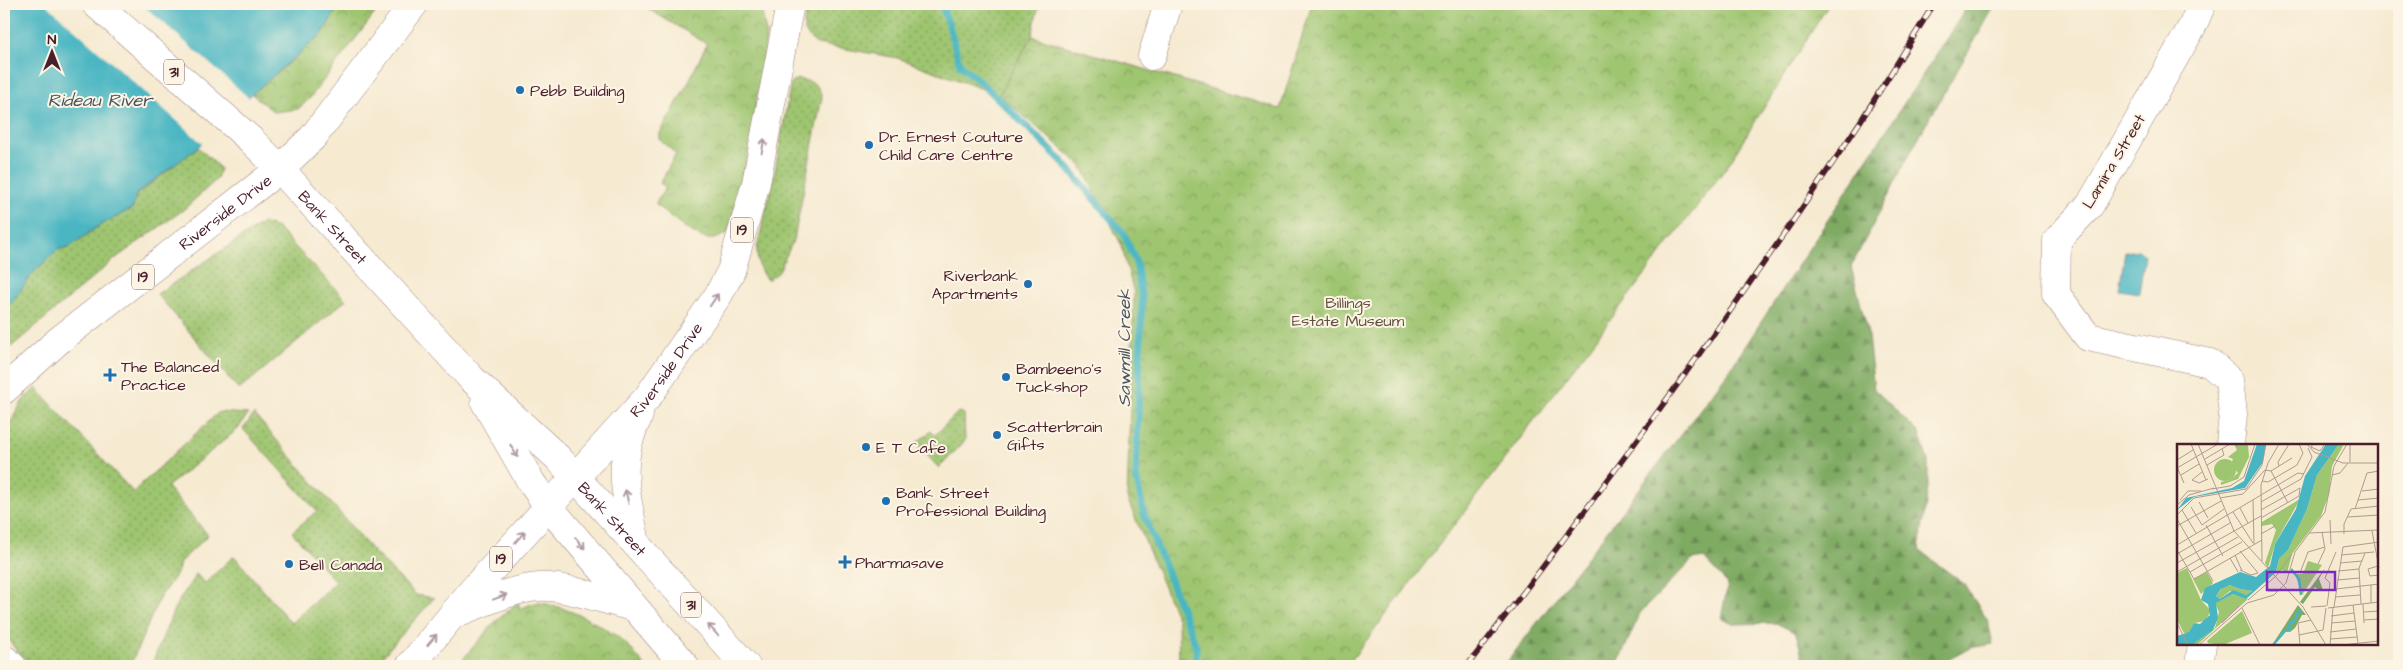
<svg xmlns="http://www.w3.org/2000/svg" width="2403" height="670" font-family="'Architects Daughter',sans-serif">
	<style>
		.grass { fill: url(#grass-dots); stroke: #74724e }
		.forest { fill: url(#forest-firs); stroke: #646446 }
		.park { fill: url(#park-crowns); stroke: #74724e }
		.water { fill: #48b6c2; stroke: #496a76 }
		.pier { fill: #f6ead1 }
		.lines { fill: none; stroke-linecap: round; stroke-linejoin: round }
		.stream { stroke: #48b6c2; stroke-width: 7 }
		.minor-casing { stroke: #a0847e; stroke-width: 29 }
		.major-casing { stroke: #a0847e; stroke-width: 29 }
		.minor { stroke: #fff; stroke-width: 28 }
		.major { stroke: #fff; stroke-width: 28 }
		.rail-casing { stroke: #4a1f2b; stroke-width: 5.5 }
		.rail { stroke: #fcf5e5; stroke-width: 4; stroke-dasharray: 11; stroke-linecap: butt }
		.oneway { stroke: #ae9aa0 }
		.poi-dot { fill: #1f6fb2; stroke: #fcf5e5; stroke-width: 2 }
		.labels { text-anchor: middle; stroke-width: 4; stroke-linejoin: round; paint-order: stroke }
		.shield { fill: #fcf5e5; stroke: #7f5f63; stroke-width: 1 }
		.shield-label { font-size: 15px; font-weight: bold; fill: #4a1f2b }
		.poi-label { font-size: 16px; fill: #4a1f2b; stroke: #fcf5e5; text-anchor: start }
		.street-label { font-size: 16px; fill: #4a1f2b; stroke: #fcf5e5 }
		.park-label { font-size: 16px; fill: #635140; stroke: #fcf5e5 }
		.water-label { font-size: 18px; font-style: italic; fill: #495460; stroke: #fcf5e5 }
		.inset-river { fill: none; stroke: #48b6c2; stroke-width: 2.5 }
		.inset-road { fill: none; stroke: #b1998f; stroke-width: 1 }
		.view { fill: #7b2cbf; fill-opacity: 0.15; stroke: #7b2cbf; stroke-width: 2.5 }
		.inset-edge { fill: none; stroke: #4a1f2b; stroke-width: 2.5 }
	</style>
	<defs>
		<pattern id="grass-dots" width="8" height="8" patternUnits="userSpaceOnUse" patternTransform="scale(1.25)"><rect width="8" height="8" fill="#9ec570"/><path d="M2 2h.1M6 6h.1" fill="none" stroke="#839f5c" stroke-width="1.8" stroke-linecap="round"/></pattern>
		<pattern id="forest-firs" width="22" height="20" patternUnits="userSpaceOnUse" patternTransform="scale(1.25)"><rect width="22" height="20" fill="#7eaa62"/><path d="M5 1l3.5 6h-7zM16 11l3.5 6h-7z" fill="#698a51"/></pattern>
		<pattern id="park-crowns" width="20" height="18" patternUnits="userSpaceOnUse" patternTransform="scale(1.25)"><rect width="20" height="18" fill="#9ec570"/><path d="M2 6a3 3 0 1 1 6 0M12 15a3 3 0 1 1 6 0" fill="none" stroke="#839f5c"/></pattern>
	</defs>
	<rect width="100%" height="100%" fill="#fcf5e5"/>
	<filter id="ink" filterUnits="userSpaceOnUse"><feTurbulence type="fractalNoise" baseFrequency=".02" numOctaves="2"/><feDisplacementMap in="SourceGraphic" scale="10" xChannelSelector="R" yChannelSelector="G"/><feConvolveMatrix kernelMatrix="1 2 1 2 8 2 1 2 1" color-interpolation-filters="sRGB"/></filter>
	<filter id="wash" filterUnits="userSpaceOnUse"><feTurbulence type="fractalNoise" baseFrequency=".0096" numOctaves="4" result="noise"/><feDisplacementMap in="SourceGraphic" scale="20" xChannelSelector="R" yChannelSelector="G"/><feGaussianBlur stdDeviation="1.12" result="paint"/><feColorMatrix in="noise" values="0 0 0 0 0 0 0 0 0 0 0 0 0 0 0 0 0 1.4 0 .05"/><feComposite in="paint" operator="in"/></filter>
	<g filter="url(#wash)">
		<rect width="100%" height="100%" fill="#f6ead1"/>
		<g class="grass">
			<path d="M808,4h231l-7,32 -33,59 -101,-37 -81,-14c-19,-14 -13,-19 -9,-40z"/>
			<path d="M798,79c13,3 20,3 24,18l-28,142 -16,34 -11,7c-8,-9 -10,-20 -10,-32l18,-77 15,-83 2,-7z"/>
			<polygon points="198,147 220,168 217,179 183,210 116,258 4,353 4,309 12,302 33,273 57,250 71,246 97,227 133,208 136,195"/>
			<polygon points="263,223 277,228 346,300 239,390 157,294"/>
			<polygon points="36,388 133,492 219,412 248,414 238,429 167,487 208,535 180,562 178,571 159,599 130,666 33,666 15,649 4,632 4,434 23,400"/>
			<polygon points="958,412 964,414 965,441 939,468 916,443 931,431 935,435"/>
			<polygon points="254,414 371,549 416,595 434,598 374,666 151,666 175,607 196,574 205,583 234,556 291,623 336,582 292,532 317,511 243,429"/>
		</g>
		<polygon class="forest" points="1969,4 1996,4 1917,140 1851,267 1867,328 1874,389 1919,433 1928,461 1928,488 1919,550 1964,584 1988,621 1993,644 1970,648 1937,666 1805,666 1796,633 1776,623 1733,624 1721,618 1728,584 1704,558 1692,560 1640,613 1617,666 1504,666 1727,374"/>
		<g class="park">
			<polygon points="340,4 382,4 310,98 298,109 274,112 252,94 322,34"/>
			<path d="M640,4h120l1,3 5,27 -1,13 -17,107 -20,79c-6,3 -12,7 -19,6 -13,-1 -40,-24 -52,-33l-1,-3 10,-16 -6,-4 16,-29 -16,-14v-7l27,-48 20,-41z"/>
			<polygon points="1312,4 1829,4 1726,168 1347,666 1179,666 1178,621 1127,498 1134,293 1121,244 1081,165 999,95 1032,36 1280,109"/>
			<path d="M518,602l2,7c5,-2 10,-5 15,-6 23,-1 66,21 84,35 10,7 18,19 26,28h-188l36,-42z"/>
		</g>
		<g class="water">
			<polygon points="4,4 340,4 322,34 252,94 198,147 136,194 133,208 97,227 71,246 57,250 33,273 12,302 4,309"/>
			<polygon points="2138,250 2145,255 2139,293 2119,290 2125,252"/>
		</g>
		<polygon class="pier" points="46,4 142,4 250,99 204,145"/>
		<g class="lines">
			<polyline class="stream" points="938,4 942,7 948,22 960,65 985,86 1060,159 1124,234 1136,262 1142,300 1136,477 1144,514 1196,646 1196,666"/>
		</g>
	</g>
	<g filter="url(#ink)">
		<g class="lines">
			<defs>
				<g id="minor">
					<polyline points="2202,4 2192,27 2090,205 2057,240 2056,294 2088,337 2210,363 2229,380 2233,414 2230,445"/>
					<polyline points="1152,56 1168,4"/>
					<polyline points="2199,666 2202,644"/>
				</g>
				<g id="major">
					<path id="s1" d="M96,4l155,136 29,29 192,210 86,79 188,208"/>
					<path id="s2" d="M4,390l54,-49 222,-172 33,-32 101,-133"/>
					<polyline points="485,402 531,482 548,506 685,666"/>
					<path d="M636,543c-10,-51 -21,-78 3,-128"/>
					<path d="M454,614c27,-10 56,-25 85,-27 25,-2 68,14 94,20"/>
					<polyline points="4,659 12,666"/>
					<path id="s3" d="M410,666l62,-75 175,-193 72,-104 12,-23 25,-88 34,-179"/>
				</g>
			</defs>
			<use href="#minor" class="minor-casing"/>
			<use href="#major" class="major-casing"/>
			<use href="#minor" class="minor"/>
			<use href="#major" class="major"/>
			<defs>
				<path id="rail" d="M1467,666c129,-167 255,-339 373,-514 33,-48 63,-99 94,-148"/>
			</defs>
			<use href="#rail" class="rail-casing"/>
			<use href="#rail" class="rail"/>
		</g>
		<defs><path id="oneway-shaft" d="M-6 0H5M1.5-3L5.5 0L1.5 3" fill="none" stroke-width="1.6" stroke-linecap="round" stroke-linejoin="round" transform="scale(1.25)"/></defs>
		<g class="oneway">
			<use href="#oneway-shaft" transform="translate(763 146) rotate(-79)"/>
			<use href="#oneway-shaft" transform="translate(714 300) rotate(-56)"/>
			<use href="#oneway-shaft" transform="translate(514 451) rotate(60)"/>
			<use href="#oneway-shaft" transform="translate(627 497) rotate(-102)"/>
			<use href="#oneway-shaft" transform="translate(520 537) rotate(-48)"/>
			<use href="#oneway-shaft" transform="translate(580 543) rotate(50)"/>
			<use href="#oneway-shaft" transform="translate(500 597) rotate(-21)"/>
			<use href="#oneway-shaft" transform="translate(713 630) rotate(-132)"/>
			<use href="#oneway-shaft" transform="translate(432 640) rotate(-50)"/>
		</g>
	</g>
	<g class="poi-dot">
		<circle cx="520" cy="90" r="5"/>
		<circle cx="869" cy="145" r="5"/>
		<circle cx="1028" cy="284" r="5"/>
		<path d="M107.5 367.5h5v5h5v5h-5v5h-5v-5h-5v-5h5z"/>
		<circle cx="1006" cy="377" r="5"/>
		<circle cx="997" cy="435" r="5"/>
		<circle cx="866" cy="447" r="5"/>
		<circle cx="886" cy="501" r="5"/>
		<path d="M842.5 554.5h5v5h5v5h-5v5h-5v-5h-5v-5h5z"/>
		<circle cx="289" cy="564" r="5"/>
	</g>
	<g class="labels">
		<g class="shield">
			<rect x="164" y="59.5" width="20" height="25" rx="4"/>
			<rect x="731" y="217.5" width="22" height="25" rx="4"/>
			<rect x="132" y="264.5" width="22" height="25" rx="4"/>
			<rect x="490" y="546.5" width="22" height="25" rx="4"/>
			<rect x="681" y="592.5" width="20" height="25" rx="4"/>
		</g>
		<g class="shield-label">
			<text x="174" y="77">31</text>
			<text x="742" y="235">19</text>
			<text x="143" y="282">19</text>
			<text x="501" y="564">19</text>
			<text x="691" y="610">31</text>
		</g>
		<g class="poi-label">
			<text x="530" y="96">Pebb Building</text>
			<text x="879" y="142">Dr. Ernest Couture<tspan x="879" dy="18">Child Care Centre</tspan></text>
			<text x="1018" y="281" text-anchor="end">Riverbank<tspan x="1018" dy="18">Apartments</tspan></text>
			<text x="121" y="372">The Balanced<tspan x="121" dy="18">Practice</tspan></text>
			<text x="1016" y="374">Bambeeno's<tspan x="1016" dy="18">Tuckshop</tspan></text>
			<text x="1007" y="432">Scatterbrain<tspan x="1007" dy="18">Gifts</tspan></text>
			<text x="876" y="453">E T Cafe</text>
			<text x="896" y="498">Bank Street<tspan x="896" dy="18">Professional Building</tspan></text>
			<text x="855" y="568">Pharmasave</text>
			<text x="299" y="570">Bell Canada</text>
		</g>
		<g class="street-label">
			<text transform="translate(2113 161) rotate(-59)" y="6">Lamira Street</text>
			<text dy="6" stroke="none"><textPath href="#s2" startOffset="284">Riverside Drive</textPath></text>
			<text dy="6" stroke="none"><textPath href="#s1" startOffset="326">Bank Street</textPath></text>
			<text dy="6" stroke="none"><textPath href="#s3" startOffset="392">Riverside Drive</textPath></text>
			<text dy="6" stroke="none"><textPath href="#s1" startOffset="730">Bank Street</textPath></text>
		</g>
		<g class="park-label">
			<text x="1348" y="308">Billings<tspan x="1348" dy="18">Estate Museum</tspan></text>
		</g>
		<g class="water-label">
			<text x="100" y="106">Rideau River</text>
			<text transform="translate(1124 348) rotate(-90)" y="6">Sawmill Creek</text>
		</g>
	</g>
	<g transform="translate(2177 444)">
		<rect width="201" height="201" fill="#f6ead1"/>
		<path d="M148,124l-6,11 4,11 -4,1 -4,-4 -12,17 -3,-2zM121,161l8,10h-4l-7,13 -5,4 -5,-1 -13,14z" fill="#7eaa62"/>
		<path d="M54,141l9,4 14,2 -8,4 -16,-4 -10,8 -4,-3 7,-9z" fill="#9ec570"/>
		<path d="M57,0h14l1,13 -11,22 -17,6v-3l9,-2 8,-7 -7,-9 2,-5 -5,-2 9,-7zM162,0h5l-12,22 -3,28 -8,22 -29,38 -5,19 -5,-3 -6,2 3,-13 9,-9 19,-41 10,-34zM123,55l-25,45 -7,24 -3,-5 11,-33 -4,-6 -10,2v-4zM131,117l14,4 -20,30 -7,-21h8zM10,124l14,32 10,11 -6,10 -11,2 -5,10h-5l-7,-13v-47zM56,150l15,5 -51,46h-5l23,-17 4,-16 -4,-9zM65,167l10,22 -29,12 -15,-2 -1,-2z" fill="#9ec570"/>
		<path d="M37 26a11 11 0 1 1 22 0a11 11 0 1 1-22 0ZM30,128l6,11 -12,11 -8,-15zM15,140l5,8 -15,11 -5,-10 7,-3 6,3 -4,-6zM63,173l5,6 -9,1 4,4 6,-5 4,6 -8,1 -4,6 -7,-9z" fill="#9ec570"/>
		<path d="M80,0h9l-3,18 -18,26 -51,9 -17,13 9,-12 46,-10 12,-7zM149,0h13l-22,31 -10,34 -19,41 -9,9 -3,13 -30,27 -13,-5 -17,9 2,15 -5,12 -21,15h-15v-9l12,-4 5,-9 6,1 10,-9 -2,-11 -7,-4 4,-12 35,-16 16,5 14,-11 5,-22 21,-35 9,-33zM53,141l10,4 13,2 -7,4 -13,-5 -13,9 -4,-3 5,-7z" fill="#48b6c2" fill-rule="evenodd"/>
		<path class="inset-river" d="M114,125l8,10 2,16M96,201l12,-14 4,-1 1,-8h4l4,-10 4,-1"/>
		<path class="inset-road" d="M14,0l15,36M21,0l36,87 69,76 23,38M130,0l7,8 29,11h36M136,0l-2,3 9,4 5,-7M28,15l25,-15M0,16l16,-10M173,18v-18M30,21l17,-10 -2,-6M102,22l-1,-4 11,-18M0,23l7,16M0,24l41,-24M88,26l6,1 21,-13M94,27l17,32M25,28l-10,8 7,3 9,-4M4,31l18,-11M155,31l8,-2 8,-10M85,37l6,1 29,-17 6,-12 -4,-9M35,45l18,-3 14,-9 11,-33M185,47l17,-2M43,54l23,-4 22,-24M3,56l8,-9h13M76,56l1,44M181,56l21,-2M22,58l9,16M84,58l40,-23 11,-22 -4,-9M0,61l12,-10 25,-7M14,63l11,18 22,-16M63,64l8,15M178,65l12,-36 12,-2M5,66l14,23M84,66l39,-22M56,68l20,31M0,71l17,-17 52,-9 16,-24 4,-21M171,73l31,-2M84,74l38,-22 1,-8M0,75l36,62M153,76l1,24M29,81l17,31M0,82l44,-25M195,87l7,37M132,89l70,-3M84,90l14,-8M167,90v-10l7,-15 28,-3M0,101l121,-72 6,1M0,106l17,29 68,-39M0,110l53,-31M58,111l7,16M164,111l33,-3M53,114l8,14M85,117l-1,-76 7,-22 11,-19M0,119l84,-47M163,119l22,-2M141,120l7,-15 -3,-17M201,122l-10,3 2,7 9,-1M63,126l11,5 7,-2 -18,-22M161,127l21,-2M0,128l61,-35M13,128l52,-30M123,129l8,-21 17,-5M160,136l23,-2M90,139l1,8h10M194,141v18M159,145l43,-5M158,153l25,-2M71,156l28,-24 16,-22M184,160l-2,-36 6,-15M186,160l1,19M176,161l5,38M150,162l3,-23 -5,-5 11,-26M134,163l15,-1M157,163l9,-60 36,-5M65,164l18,37M151,164l51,-6M187,168l15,-1M154,172l23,-3M187,176l15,-1M0,179l11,22M45,179l17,-17M154,179l24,-2M153,188l26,-3M122,191l24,-5 3,-22M153,195l27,-2M22,201l48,-42 27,-8 12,-12 9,-31 30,-40 9,-46 13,-22M123,201l-2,-22 13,-3M153,201l3,-38M165,201l37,-4"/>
		<path class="view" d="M90,128h68v18h-68z"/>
		<rect width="201" height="201" class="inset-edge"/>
	</g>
	<rect width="2403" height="670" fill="none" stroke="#fcf5e5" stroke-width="20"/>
	<g transform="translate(52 52)" stroke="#fcf5e5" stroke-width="4" paint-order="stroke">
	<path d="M0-4L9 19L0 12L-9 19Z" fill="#4a1f2b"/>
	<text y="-8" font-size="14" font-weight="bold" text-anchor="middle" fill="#4a1f2b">N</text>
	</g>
</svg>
